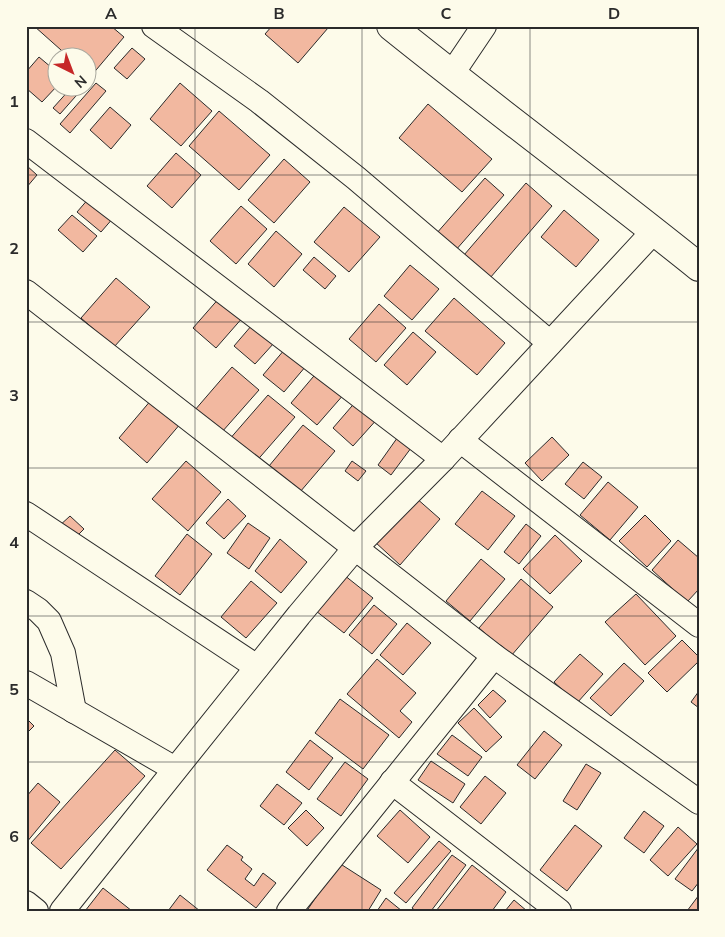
<svg xmlns="http://www.w3.org/2000/svg" width="725" height="937" font-family="Mulish,sans-serif">
	<style>
		.building { fill: #f2b8a0; stroke: #2b2b2b }
		.lines { fill: none; stroke-linecap: round; stroke-linejoin: round }
		.minor-casing { stroke: #2b2b2b; stroke-width: 26 }
		.tertiary-casing { stroke: #2b2b2b; stroke-width: 30 }
		.minor { stroke: #fdfbea; stroke-width: 24 }
		.tertiary { stroke: #fdfbea; stroke-width: 28 }
		.grid { fill: none; stroke: #2b2b2b; stroke-width: 1; stroke-opacity: 0.55 }
		.neatline { fill: none; stroke: #2b2b2b; stroke-width: 2 }
		.grid-label { font-size: 16px; text-anchor: middle; font-weight: bold; fill: #2b2b2b }
	</style>
	<rect width="100%" height="100%" fill="#fdfbea"/>
	<g class="building">
		<polygon points="34,26 111,26 124,37 91,76 88,73 88,58 70,58"/>
		<polygon points="272,26 325,26 328,28 298,63 265,34"/>
		<polygon points="132,48 145,59 127,79 114,68"/>
		<polygon points="39,57 58,73 58,85 42,102 26,88 26,72"/>
		<polygon points="96,83 106,91 70,133 60,124"/>
		<polygon points="180,83 212,111 181,146 150,119"/>
		<polygon points="71,88 83,88 60,114 53,108"/>
		<polygon points="428,104 492,159 462,192 399,138"/>
		<polygon points="110,107 131,125 111,149 90,130"/>
		<polygon points="219,111 270,155 239,190 189,146"/>
		<polygon points="176,153 201,175 172,208 147,186"/>
		<polygon points="284,159 310,182 274,223 248,200"/>
		<polygon points="26,165 37,175 26,188"/>
		<polygon points="485,178 504,195 455,251 436,234"/>
		<polygon points="526,183 552,206 490,278 464,255"/>
		<polygon points="90,197 114,217 101,232 77,212"/>
		<polygon points="241,206 267,229 236,264 210,241"/>
		<polygon points="344,207 380,237 349,272 314,242"/>
		<polygon points="564,210 599,240 576,267 541,237"/>
		<polygon points="72,215 97,236 83,252 58,230"/>
		<polygon points="276,231 302,254 274,287 248,264"/>
		<polygon points="314,257 336,276 325,289 303,270"/>
		<polygon points="410,265 439,289 412,320 384,296"/>
		<polygon points="116,278 150,307 114,347 81,318"/>
		<polygon points="221,296 244,316 216,348 193,328"/>
		<polygon points="454,298 505,343 477,375 425,331"/>
		<polygon points="379,304 406,328 376,362 349,339"/>
		<polygon points="252,325 274,343 255,364 234,346"/>
		<polygon points="413,332 436,352 407,385 384,365"/>
		<polygon points="285,349 306,366 284,392 263,375"/>
		<polygon points="232,367 259,390 214,441 188,418"/>
		<polygon points="319,370 345,393 317,425 291,403"/>
		<polygon points="268,395 295,417 254,464 228,441"/>
		<polygon points="152,399 181,423 147,463 119,438"/>
		<polygon points="358,399 379,417 353,446 333,428"/>
		<polygon points="303,425 335,451 300,492 269,466"/>
		<polygon points="400,434 414,444 391,475 378,465"/>
		<polygon points="552,437 569,455 542,481 525,463"/>
		<polygon points="186,461 221,492 188,531 152,499"/>
		<polygon points="352,461 366,471 358,481 345,471"/>
		<polygon points="583,462 602,477 584,499 565,484"/>
		<polygon points="608,482 638,507 610,540 580,515"/>
		<polygon points="482,491 515,516 488,550 455,524"/>
		<polygon points="415,497 440,519 400,565 375,542"/>
		<polygon points="228,499 246,516 224,539 206,523"/>
		<polygon points="645,515 671,541 647,567 619,541"/>
		<polygon points="70,516 84,529 72,541 58,527"/>
		<polygon points="248,523 270,538 249,569 227,553"/>
		<polygon points="526,524 541,536 519,564 504,552"/>
		<polygon points="187,534 212,554 180,595 155,576"/>
		<polygon points="555,535 582,561 550,594 523,569"/>
		<polygon points="280,539 307,562 281,593 255,571"/>
		<polygon points="678,540 699,558 699,589 687,602 652,570"/>
		<polygon points="481,559 505,579 470,621 446,601"/>
		<polygon points="344,575 373,598 344,633 316,611"/>
		<polygon points="521,579 553,607 511,656 479,628"/>
		<polygon points="251,581 277,603 246,638 221,617"/>
		<polygon points="636,594 676,636 645,665 605,622"/>
		<polygon points="374,605 397,624 372,654 349,635"/>
		<polygon points="407,623 431,643 403,675 380,655"/>
		<polygon points="682,640 699,657 699,661 667,692 648,673"/>
		<polygon points="580,654 603,674 577,703 554,682"/>
		<polygon points="377,659 416,693 400,711 412,722 399,738 347,694"/>
		<polygon points="624,663 644,681 611,716 590,698"/>
		<polygon points="493,690 506,701 490,718 478,705"/>
		<polygon points="699,691 699,708 691,702"/>
		<polygon points="340,699 389,735 363,769 315,733"/>
		<polygon points="474,708 502,737 486,752 458,723"/>
		<polygon points="26,718 34,726 26,734"/>
		<polygon points="544,731 562,745 535,779 517,765"/>
		<polygon points="452,735 482,757 468,776 437,754"/>
		<polygon points="310,740 333,758 309,790 286,772"/>
		<polygon points="115,750 145,776 61,869 31,843"/>
		<polygon points="431,761 465,784 453,803 418,780"/>
		<polygon points="345,762 368,779 341,816 317,799"/>
		<polygon points="586,764 601,773 577,810 563,801"/>
		<polygon points="485,776 506,793 481,824 460,807"/>
		<polygon points="38,783 60,802 26,843 26,797"/>
		<polygon points="277,784 302,803 284,825 260,806"/>
		<polygon points="306,810 324,828 307,846 288,828"/>
		<polygon points="400,810 430,837 408,863 377,836"/>
		<polygon points="644,811 664,826 644,853 624,838"/>
		<polygon points="575,825 602,846 567,891 540,870"/>
		<polygon points="678,827 697,844 668,876 650,860"/>
		<polygon points="439,841 451,851 406,903 394,893"/>
		<polygon points="227,845 243,857 241,860 252,869 245,879 254,886 263,873 276,883 256,908 207,870"/>
		<polygon points="699,847 699,882 692,891 675,879"/>
		<polygon points="452,855 466,865 431,911 416,911 412,908"/>
		<polygon points="339,863 381,890 368,911 310,911 308,909"/>
		<polygon points="472,865 506,892 492,911 436,911"/>
		<polygon points="103,888 132,911 85,911"/>
		<polygon points="180,895 200,911 168,911"/>
		<polygon points="699,895 699,911 687,911"/>
		<polygon points="386,898 402,911 377,911"/>
		<polygon points="514,900 527,911 505,911"/>
	</g>
	<g class="lines">
		<defs>
			<g id="minor">
				<polyline points="154,26 259,101 356,178 550,343"/>
				<polyline points="451,75 484,26"/>
				<polyline points="26,141 443,459"/>
				<polyline points="26,292 494,656 699,802"/>
				<polyline points="460,440 699,625"/>
				<polyline points="26,514 257,667"/>
				<polyline points="26,602 38,610 49,621 63,653 74,711"/>
				<polyline points="26,683 175,769"/>
				<polyline points="392,782 559,911"/>
				<polyline points="26,903 36,911"/>
				<polyline points="62,911 299,615 356,547 443,459 654,231"/>
				<polyline points="289,911 494,656"/>
			</g>
			<path id="tertiary" d="M391,26c102,82 206,159 308,241"/>
		</defs>
		<use href="#minor" class="minor-casing"/>
		<use href="#tertiary" class="tertiary-casing"/>
		<use href="#minor" class="minor"/>
		<use href="#tertiary" class="tertiary"/>
	</g>
	<path class="grid" d="M195,26v885M362,26v885M530,26v885M26,175h673M26,322h673M26,468h673M26,616h673M26,762h673"/>
	<rect width="725" height="937" fill="none" stroke="#fdfbea" stroke-width="55"/>
	<g transform="translate(72 72) rotate(138)"><circle r="24" fill="#fdfbea" stroke="#a9a89e"/>
	<path d="M0-4L9 19L0 12L-9 19Z" fill="#c62828"/>
	<text y="-8" font-size="14" font-weight="bold" text-anchor="middle" fill="#2b2b2b">N</text>
	</g>
	<rect x="28" y="28" width="670" height="882" class="neatline"/>
	<g class="grid-label">
		<text x="111" y="19">A</text>
		<text x="279" y="19">B</text>
		<text x="446" y="19">C</text>
		<text x="614" y="19">D</text>
		<text x="14" y="107">1</text>
		<text x="14" y="254">2</text>
		<text x="14" y="401">3</text>
		<text x="14" y="548">4</text>
		<text x="14" y="695">5</text>
		<text x="14" y="842">6</text>
	</g>
</svg>
